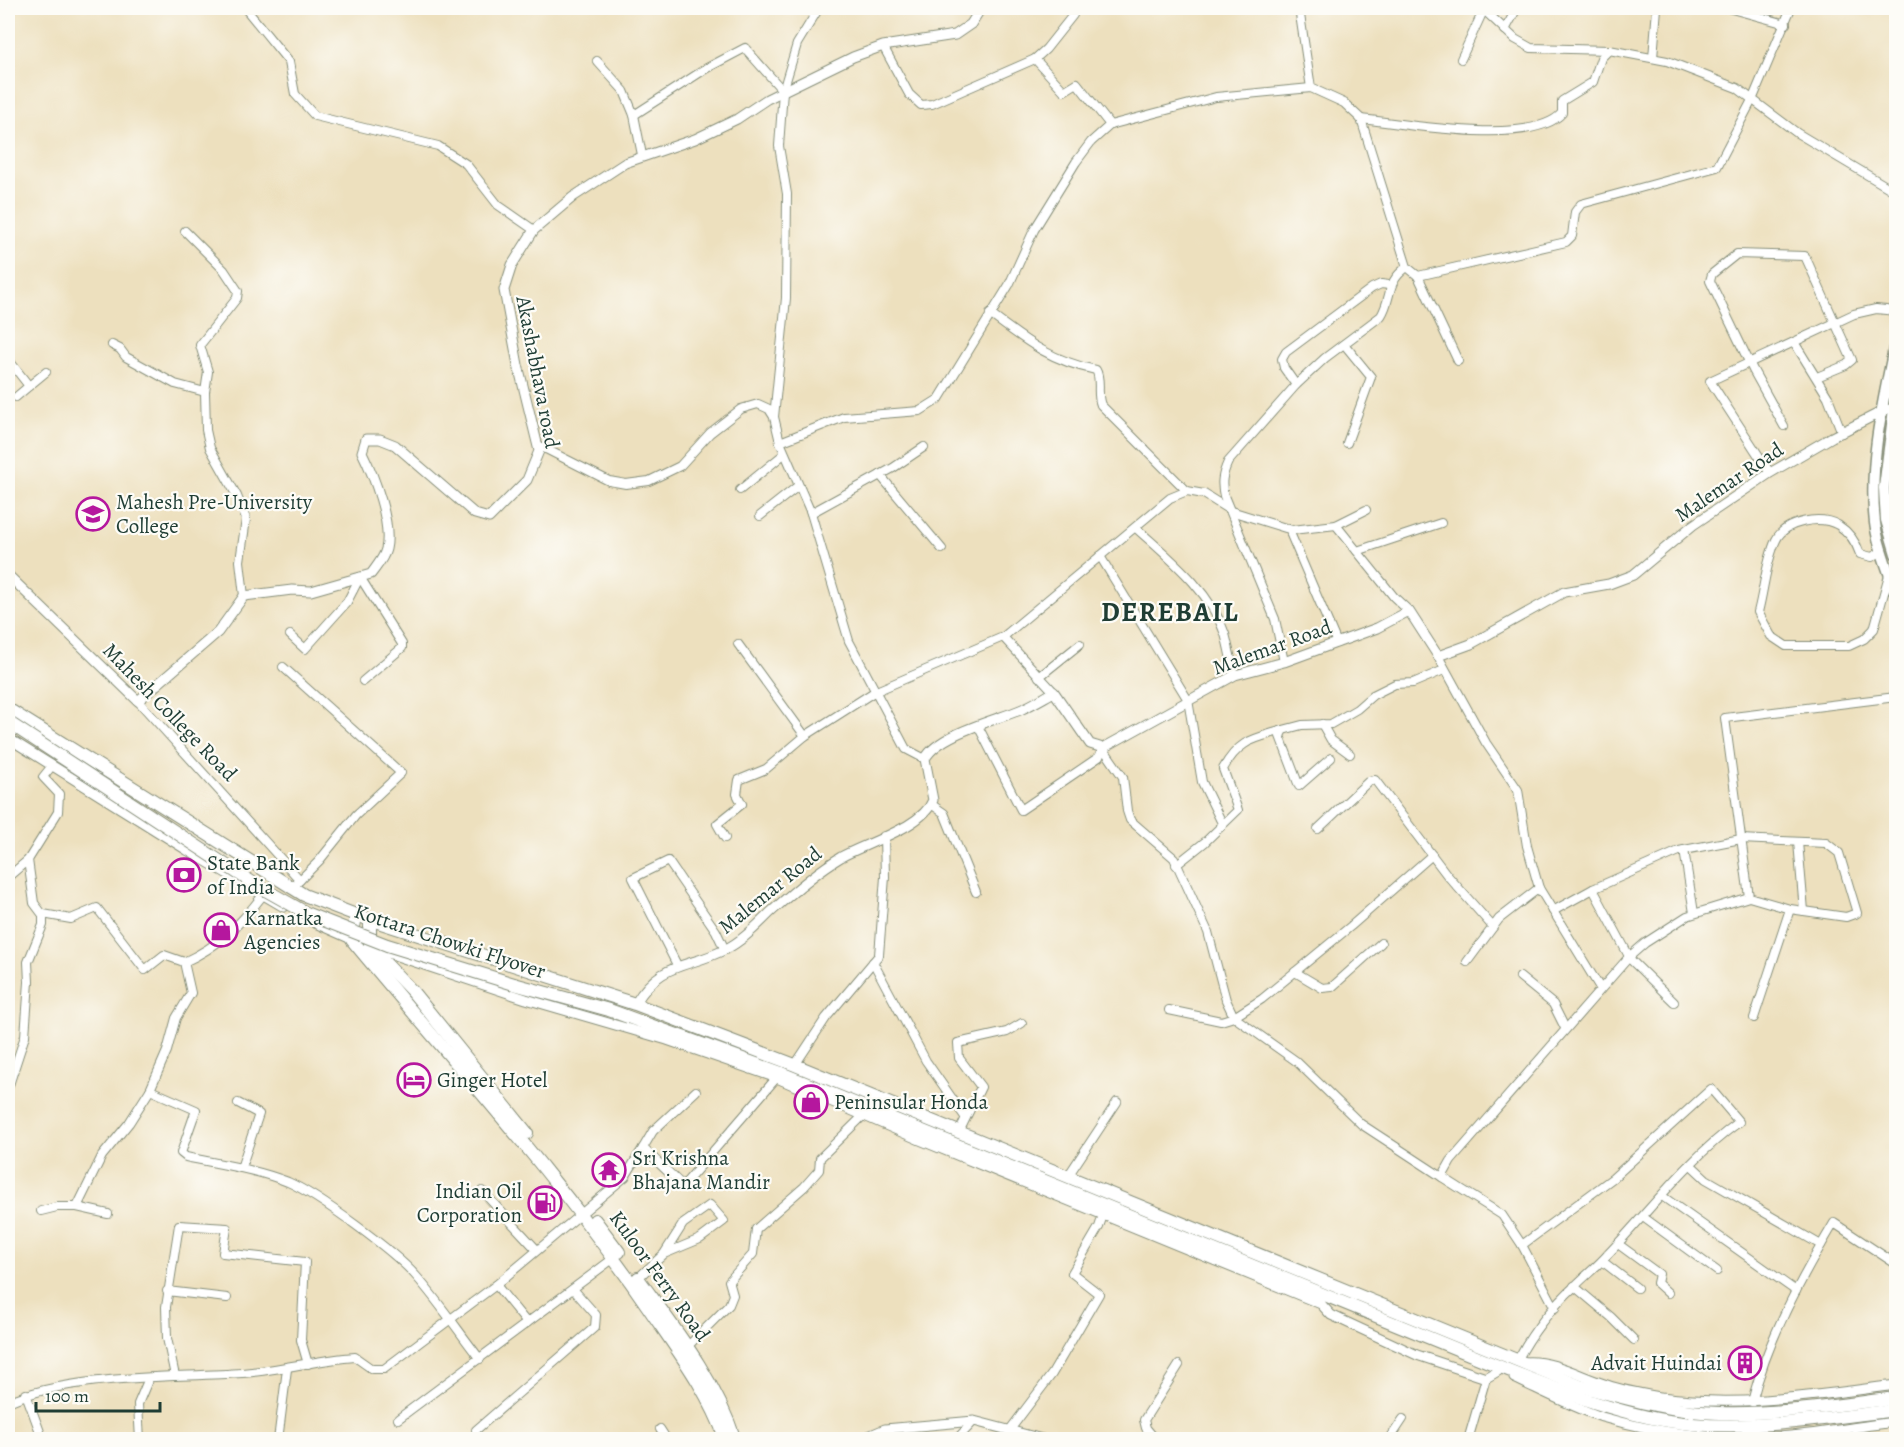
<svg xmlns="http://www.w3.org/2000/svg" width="1904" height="1447" font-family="Alegreya,serif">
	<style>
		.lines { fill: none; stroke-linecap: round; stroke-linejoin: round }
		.minor-casing { stroke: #868e79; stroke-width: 10 }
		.tertiary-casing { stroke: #868e79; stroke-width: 11 }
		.secondary-casing { stroke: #868e79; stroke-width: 13 }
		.primary-casing { stroke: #868e79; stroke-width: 14 }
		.trunk-casing { stroke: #868e79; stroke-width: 14 }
		.minor { stroke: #fff; stroke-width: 8 }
		.tertiary { stroke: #fff; stroke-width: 9 }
		.secondary { stroke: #fff; stroke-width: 10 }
		.primary { stroke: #fff; stroke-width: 12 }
		.trunk { stroke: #fff; stroke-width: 12 }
		.trunk-bridge-casing { stroke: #868e79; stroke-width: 14; stroke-linecap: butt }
		.trunk-bridge { stroke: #fff; stroke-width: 12 }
		.labels { text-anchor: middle; stroke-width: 4.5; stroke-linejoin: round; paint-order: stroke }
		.street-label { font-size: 21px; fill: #1f3d34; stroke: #fdfcf7 }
		.poi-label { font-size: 21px; fill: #1f3d34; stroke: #fdfcf7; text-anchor: start }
		.district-label { font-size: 27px; font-weight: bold; letter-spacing: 1.5px; fill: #1f3d34; stroke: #fdfcf7 }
	</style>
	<rect width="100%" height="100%" fill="#fdfcf7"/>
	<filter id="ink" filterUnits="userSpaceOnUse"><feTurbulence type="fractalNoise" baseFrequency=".0167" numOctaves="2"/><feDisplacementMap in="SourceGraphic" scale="12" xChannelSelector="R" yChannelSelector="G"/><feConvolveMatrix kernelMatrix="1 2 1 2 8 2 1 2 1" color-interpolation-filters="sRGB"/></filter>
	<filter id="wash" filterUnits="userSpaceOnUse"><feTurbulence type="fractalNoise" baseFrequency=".008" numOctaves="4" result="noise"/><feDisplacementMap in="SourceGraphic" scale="24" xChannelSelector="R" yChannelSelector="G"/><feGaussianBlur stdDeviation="1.35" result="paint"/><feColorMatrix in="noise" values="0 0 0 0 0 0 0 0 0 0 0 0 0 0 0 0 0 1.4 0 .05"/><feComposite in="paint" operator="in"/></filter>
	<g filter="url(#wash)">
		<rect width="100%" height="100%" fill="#ede0be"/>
	</g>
	<g filter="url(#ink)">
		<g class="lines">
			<defs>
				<g id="minor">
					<polyline points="245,8 289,62 295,94 315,116 438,146 466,164 498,205 534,230"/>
					<polyline points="1299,8 1311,88"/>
					<polyline points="1482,8 1515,39 1531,48 1609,50"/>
					<polyline points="1728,8 1786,24"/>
					<polyline points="1505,30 1517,8"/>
					<polyline points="883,46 909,94 921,105 932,104 1035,59 1046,49 1073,15"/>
					<polyline points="1653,58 1657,8"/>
					<polyline points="1035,59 1064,91 1077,83 1110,125"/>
					<polyline points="1461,59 1484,9"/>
					<polyline points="597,61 624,91 634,115 642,155"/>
					<polyline points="634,115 707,68 745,48 783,91"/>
					<path d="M1361,119c44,5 171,28 201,-6v-12l31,-19 8,-24 8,-8 58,11 70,27 60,45 99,59"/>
					<polyline points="185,231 224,270 238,291 237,298 200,345 208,372 205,392"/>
					<polyline points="1407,267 1418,276 1566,242 1572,236 1575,212 1581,204 1717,167 1753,98 1791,8"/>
					<polyline points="1418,276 1458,361"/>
					<path d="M990,314c36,27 61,47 106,56 6,10 0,24 5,35l86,86"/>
					<polyline points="8,329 8,335"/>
					<polyline points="1794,342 1828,397 1842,433"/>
					<polyline points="1344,344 1371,377 1347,443"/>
					<polyline points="112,345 120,349 126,357 175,384 205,392 206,430 210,448 237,496 246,519 240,561 244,596"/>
					<polyline points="8,359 29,386 16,397"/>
					<polyline points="1296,385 1284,368 1282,359 1286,352 1372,288 1381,284 1389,285"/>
					<polyline points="29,386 46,372"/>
					<polyline points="774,417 786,298 787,194 779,146 783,91 797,44 819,8"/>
					<polyline points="1784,426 1753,370 1710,281 1712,274 1737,254 1805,256 1852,360 1846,365 1817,377"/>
					<path d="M780,442l64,-25 76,-6 19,-12 70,-114 25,-55 42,-68 15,-20 19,-17 106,-28 95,-9 33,15 17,16 46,148c-22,16 -14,29 -26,49l-56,42 -29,27 -68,77c-6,13 -7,21 -4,34l51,123 9,43"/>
					<polyline points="538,445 609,481 626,484 649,481 680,466 710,433 741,409 758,404 769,409 774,417 780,442 811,513 849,641 906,749 925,759"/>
					<polyline points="1770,473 1710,381 1854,314 1876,309 1896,311"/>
					<polyline points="880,475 942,549"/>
					<polyline points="740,490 784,454"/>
					<polyline points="1885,496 1890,502 1896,503"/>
					<polyline points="811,513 893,468 924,447"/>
					<polyline points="760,516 798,486"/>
					<polyline points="1336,525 1394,597 1409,611"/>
					<path d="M1136,528c33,30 74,62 89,106 4,14 6,28 10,41"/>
					<polyline points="1291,535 1337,643"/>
					<polyline points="1357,551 1441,523"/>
					<path d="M1881,552l-9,5 -12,-3c-4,-12 -11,-22 -22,-29 -18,-10 -53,-4 -62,15 -10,21 -12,50 -18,72l13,24 15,10h63l15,-7 10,-10 15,-54"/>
					<polyline points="1100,556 1188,700 1202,782 1221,821"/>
					<polyline points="360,577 402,644 402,648 363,681"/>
					<polyline points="290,635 305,649 347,602 360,577"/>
					<polyline points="738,644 805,736"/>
					<polyline points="1438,656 1486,743 1518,790 1527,846 1539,888 1600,988"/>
					<polyline points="283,667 401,773 356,815 319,861 291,889"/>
					<polyline points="1039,677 1080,644"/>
					<polyline points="1054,692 1003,637 1170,498 1187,491 1204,494 1231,511 1292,530 1336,525 1366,510"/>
					<polyline points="138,701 300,880"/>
					<polyline points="1322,724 1331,740 1350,754"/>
					<polyline points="978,726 1021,810 1099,757 1103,748"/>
					<polyline points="1103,748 1123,777 1127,811 1130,820 1174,858 1208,932 1226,1000 1234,1017 1296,1061 1361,1124 1442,1177"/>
					<polyline points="1331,758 1299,786 1280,736 1283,730 1302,725 1331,724 1357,709 1373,695 1395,684 1413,683 1444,670"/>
					<polyline points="931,804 944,813 976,892"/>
					<polyline points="1318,829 1369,781 1375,780 1447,875 1493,927"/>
					<polyline points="725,838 717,824 742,804 737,794 739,780 766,769 805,736 874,692 1003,637"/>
					<polyline points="1798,842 1804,911"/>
					<polyline points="1684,850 1694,913"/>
					<path d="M1176,865l29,-23 33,-32 -15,-41c16,-29 30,-30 60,-39"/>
					<polyline points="8,877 28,860"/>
					<polyline points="1553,911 1593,889"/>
					<path d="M184,962c35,-16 55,-36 79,-67"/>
					<polyline points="873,962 926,1061 965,1117"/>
					<polyline points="1467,962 1499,919 1539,888"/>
					<polyline points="677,965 633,878 668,861 716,931 725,950"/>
					<polyline points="1295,972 1322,988 1332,987 1381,943"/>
					<polyline points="1520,977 1553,1004 1565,1028"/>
					<polyline points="1674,1002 1631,960 1593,889 1679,851 1741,839 1826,843 1839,853 1857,913 1846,917 1790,909"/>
					<polyline points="1169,1010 1221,1021 1234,1017 1262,999 1351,926 1432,855"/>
					<polyline points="1754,1018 1790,909 1749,897 1725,718 1896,697"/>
					<polyline points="795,1065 826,1018 879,955 885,877 884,836"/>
					<polyline points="8,1088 25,1036 29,982 28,962 43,925 43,915 34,903 28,860 58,812 59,794 43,777 51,767"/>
					<path d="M150,1090l46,20 -15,43 5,4c33,7 70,12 102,25 30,13 106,69 128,94 23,26 43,56 64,83"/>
					<polyline points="238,1103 259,1114 241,1168"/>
					<polyline points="959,1132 981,1087 959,1058 958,1043 1007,1032 1022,1023"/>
					<polyline points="643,1148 653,1131 696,1091"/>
					<polyline points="1691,1165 1706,1179 1821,1245"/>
					<polyline points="1068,1176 1117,1102"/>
					<polyline points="482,1191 537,1250"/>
					<polyline points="1662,1196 1796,1291"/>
					<polyline points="77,1207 108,1214"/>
					<polyline points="41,1211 57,1207 77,1207 102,1156 129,1123 150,1090 167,1051 176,1018 191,993 184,962 164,955 145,970 97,908 71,919 43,914"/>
					<polyline points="1643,1217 1717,1271"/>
					<polyline points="1618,1244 1659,1274 1657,1283 1668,1293"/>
					<polyline points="1522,1245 1502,1215 1442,1177 1451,1161 1629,957 1645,943 1687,916 1749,897"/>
					<polyline points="1602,1261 1637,1288"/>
					<polyline points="638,1278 664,1254 683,1224 710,1205 724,1221 700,1239 664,1254"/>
					<polyline points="496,1285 527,1323"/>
					<polyline points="1574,1286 1611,1317 1634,1340"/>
					<polyline points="167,1291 227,1298"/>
					<polyline points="687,1347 729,1305 733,1295 729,1281 753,1254 756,1229 804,1187 819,1170 820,1158 867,1112"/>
					<path d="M1517,1361c15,-29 35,-54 59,-76 11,-11 23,-20 33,-32 42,-44 80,-95 130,-131l-28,-33 -98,89 -91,67 33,63"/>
					<polyline points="175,1376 167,1338 166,1307 179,1225 227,1228 223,1253 305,1262 301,1340 308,1364"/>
					<polyline points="26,1394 43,1440"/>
					<path d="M8,1402c65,-28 163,-24 234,-29 38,-3 75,-13 113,-16l17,12h12l112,-84 129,-108 18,-29 40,38 96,-111"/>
					<path d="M1752,1402c16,-64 49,-123 82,-179l62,41"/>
					<polyline points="398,1419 614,1258"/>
					<polyline points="660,1429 667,1440"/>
					<polyline points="476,1430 595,1327 596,1315 573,1289"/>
					<polyline points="1009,1431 1052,1374 1099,1294 1072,1273 1099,1227 1103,1215"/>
					<polyline points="140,1440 138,1404 149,1378"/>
					<polyline points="278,1440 287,1369"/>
					<polyline points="956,1440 974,1421"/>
					<polyline points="1156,1440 1146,1428 1144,1420 1179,1365"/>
					<polyline points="1389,1440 1403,1419"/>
					<polyline points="1468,1440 1486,1378"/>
				</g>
				<g id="tertiary">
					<path d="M8,575l130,126 80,-69 26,-36 48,-6 19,1 60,-17c5,-7 13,-16 15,-25 6,-26 -12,-73 -24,-97l4,-13h14l15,6 80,69 14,4 38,-38 12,-29 -21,-86 -14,-75 8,-25 22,-35 39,-33 52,-34 70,-24 42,-20 30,-20 86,-42 30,-11 72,-11 16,-11 10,-16"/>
					<polyline points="8,738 187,850 284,907"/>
					<polyline points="299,916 358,942"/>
					<polyline points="373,948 526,999 667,1040 777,1078 920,1140 1321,1304 1331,1315 1417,1355 1486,1378 1498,1371"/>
					<path d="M635,1004c26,-44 53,-35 91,-55 18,-9 32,-25 46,-38 22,-20 44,-39 69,-54 25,-14 82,-30 92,-57l-8,-41c13,-25 71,-39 95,-49 12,-5 23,-12 34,-18l36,52 13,4 132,-73 49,-13 93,-34 32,-17 29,45 33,-12 93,-52 45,-8 24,-9 60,-50 77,-52 62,-36 55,-28"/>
					<path d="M1525,1362c28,-2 56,15 82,23 17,6 36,9 54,12 80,11 156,-2 235,-12"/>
					<path d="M1514,1378c28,13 58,29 88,39 54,16 116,23 172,20 41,-1 81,-11 122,-15"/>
					<polyline points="859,1440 885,1429 974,1421 1046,1440"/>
				</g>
				<g id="secondary">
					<path d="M1896,339c-12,59 -28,123 -21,184 3,25 14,47 21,71"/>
					<polyline points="1896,393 1884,488 1886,520 1896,554"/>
				</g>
				<g id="primary">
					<path d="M356,915l-4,25c101,122 207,237 296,367 29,43 60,83 78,133"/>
					<polyline points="370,919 370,947 412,991 527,1133"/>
					<polyline points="595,1220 619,1252"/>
					<path d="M638,1278c37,51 77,101 97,162"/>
				</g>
				<g id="trunk">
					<path d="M8,709l296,186 52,20 279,89 160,61 785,321c45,12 92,26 139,27 59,2 119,-8 177,-15"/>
					<path d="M514,984l95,26 172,63 715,292c62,25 129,53 196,59 68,6 137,-6 204,-14"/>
				</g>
			</defs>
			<use href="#minor" class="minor-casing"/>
			<use href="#tertiary" class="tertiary-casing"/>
			<use href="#secondary" class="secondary-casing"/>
			<use href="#primary" class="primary-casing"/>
			<use href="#trunk" class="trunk-casing"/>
			<use href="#minor" class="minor"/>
			<use href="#tertiary" class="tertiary"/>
			<use href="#secondary" class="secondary"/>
			<use href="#primary" class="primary"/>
			<use href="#trunk" class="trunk"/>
			<defs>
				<polyline id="trunk-bridge" points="8,722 253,883 308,914 387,945 514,984"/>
			</defs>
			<use href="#trunk-bridge" class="trunk-bridge-casing"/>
			<use href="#trunk-bridge" class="trunk-bridge"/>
		</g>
	</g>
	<defs>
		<symbol id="university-ring" viewBox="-11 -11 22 22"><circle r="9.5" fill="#fdfcf7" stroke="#b5179e" stroke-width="1.5"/><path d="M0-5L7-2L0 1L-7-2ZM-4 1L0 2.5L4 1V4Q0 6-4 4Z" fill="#b5179e"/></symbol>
		<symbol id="bank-ring" viewBox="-11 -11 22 22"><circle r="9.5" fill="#fdfcf7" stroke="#b5179e" stroke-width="1.5"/><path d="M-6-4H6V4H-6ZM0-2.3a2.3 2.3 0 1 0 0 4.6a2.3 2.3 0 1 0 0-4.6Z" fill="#b5179e"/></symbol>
		<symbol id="shop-ring" viewBox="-11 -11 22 22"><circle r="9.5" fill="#fdfcf7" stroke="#b5179e" stroke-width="1.5"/><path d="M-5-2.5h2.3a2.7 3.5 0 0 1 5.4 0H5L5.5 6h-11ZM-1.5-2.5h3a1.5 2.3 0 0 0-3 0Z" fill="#b5179e"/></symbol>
		<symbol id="hotel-ring" viewBox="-11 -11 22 22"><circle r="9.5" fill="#fdfcf7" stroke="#b5179e" stroke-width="1.5"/><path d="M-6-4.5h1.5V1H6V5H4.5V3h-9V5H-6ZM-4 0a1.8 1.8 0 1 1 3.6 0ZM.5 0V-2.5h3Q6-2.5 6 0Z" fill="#b5179e"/></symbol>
		<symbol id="temple-ring" viewBox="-11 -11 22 22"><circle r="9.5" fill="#fdfcf7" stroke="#b5179e" stroke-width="1.5"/><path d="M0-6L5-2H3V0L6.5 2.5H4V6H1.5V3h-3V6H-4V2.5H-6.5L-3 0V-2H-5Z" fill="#b5179e"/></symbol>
		<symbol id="fuel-ring" viewBox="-11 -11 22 22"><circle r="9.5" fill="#fdfcf7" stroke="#b5179e" stroke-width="1.5"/><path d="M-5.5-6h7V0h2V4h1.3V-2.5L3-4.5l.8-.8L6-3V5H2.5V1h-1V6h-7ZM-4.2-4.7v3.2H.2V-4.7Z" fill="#b5179e"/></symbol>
		<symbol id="building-ring" viewBox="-11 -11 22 22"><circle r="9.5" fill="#fdfcf7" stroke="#b5179e" stroke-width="1.5"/><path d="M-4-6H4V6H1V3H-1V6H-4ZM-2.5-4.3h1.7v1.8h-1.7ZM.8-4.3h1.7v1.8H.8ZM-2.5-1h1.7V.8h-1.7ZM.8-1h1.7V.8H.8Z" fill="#b5179e"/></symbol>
	</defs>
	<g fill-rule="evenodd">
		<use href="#university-ring" x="74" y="495" width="38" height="38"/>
		<use href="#bank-ring" x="165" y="856" width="38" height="38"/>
		<use href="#shop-ring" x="202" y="911" width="38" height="38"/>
		<use href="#hotel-ring" x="395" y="1061" width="38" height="38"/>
		<use href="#shop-ring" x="792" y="1083" width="38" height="38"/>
		<use href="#temple-ring" x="590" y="1151" width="38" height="38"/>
		<use href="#fuel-ring" x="526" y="1184" width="38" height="38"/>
		<use href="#building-ring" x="1726" y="1344" width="38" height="38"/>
	</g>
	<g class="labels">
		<g class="street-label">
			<text transform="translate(538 372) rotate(79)" y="7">Akashabhava road</text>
			<text transform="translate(1729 482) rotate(-34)" y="7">Malemar Road</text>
			<text transform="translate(1272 647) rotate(-20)" y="7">Malemar Road</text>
			<text transform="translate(170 712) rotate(46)" y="7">Mahesh College Road</text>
			<text transform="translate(770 890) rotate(-39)" y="7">Malemar Road</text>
			<text transform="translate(450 941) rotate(18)" y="7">Kottara Chowki Flyover</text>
			<text transform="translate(660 1276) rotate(54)" y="7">Kuloor Ferry Road</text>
		</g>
		<g class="poi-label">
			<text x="116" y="509">Mahesh Pre-University<tspan x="116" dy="24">College</tspan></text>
			<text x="207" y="870">State Bank<tspan x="207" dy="24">of India</tspan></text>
			<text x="244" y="925">Karnatka<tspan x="244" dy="24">Agencies</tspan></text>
			<text x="437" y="1087">Ginger Hotel</text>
			<text x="834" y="1109">Peninsular Honda</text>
			<text x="632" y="1165">Sri Krishna<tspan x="632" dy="24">Bhajana Mandir</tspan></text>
			<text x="522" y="1198" text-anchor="end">Indian Oil<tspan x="522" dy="24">Corporation</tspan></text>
			<text x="1722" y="1370" text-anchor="end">Advait Huindai</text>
		</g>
		<g class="district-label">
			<text x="1170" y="621">DEREBAIL</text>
		</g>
	</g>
	<rect width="1904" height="1447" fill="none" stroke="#fdfcf7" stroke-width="30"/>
	<path d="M36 1402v9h124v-9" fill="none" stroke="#1f3d34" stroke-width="3"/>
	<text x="45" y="1402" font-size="18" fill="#1f3d34" stroke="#fdfcf7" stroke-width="4.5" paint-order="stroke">100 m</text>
</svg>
